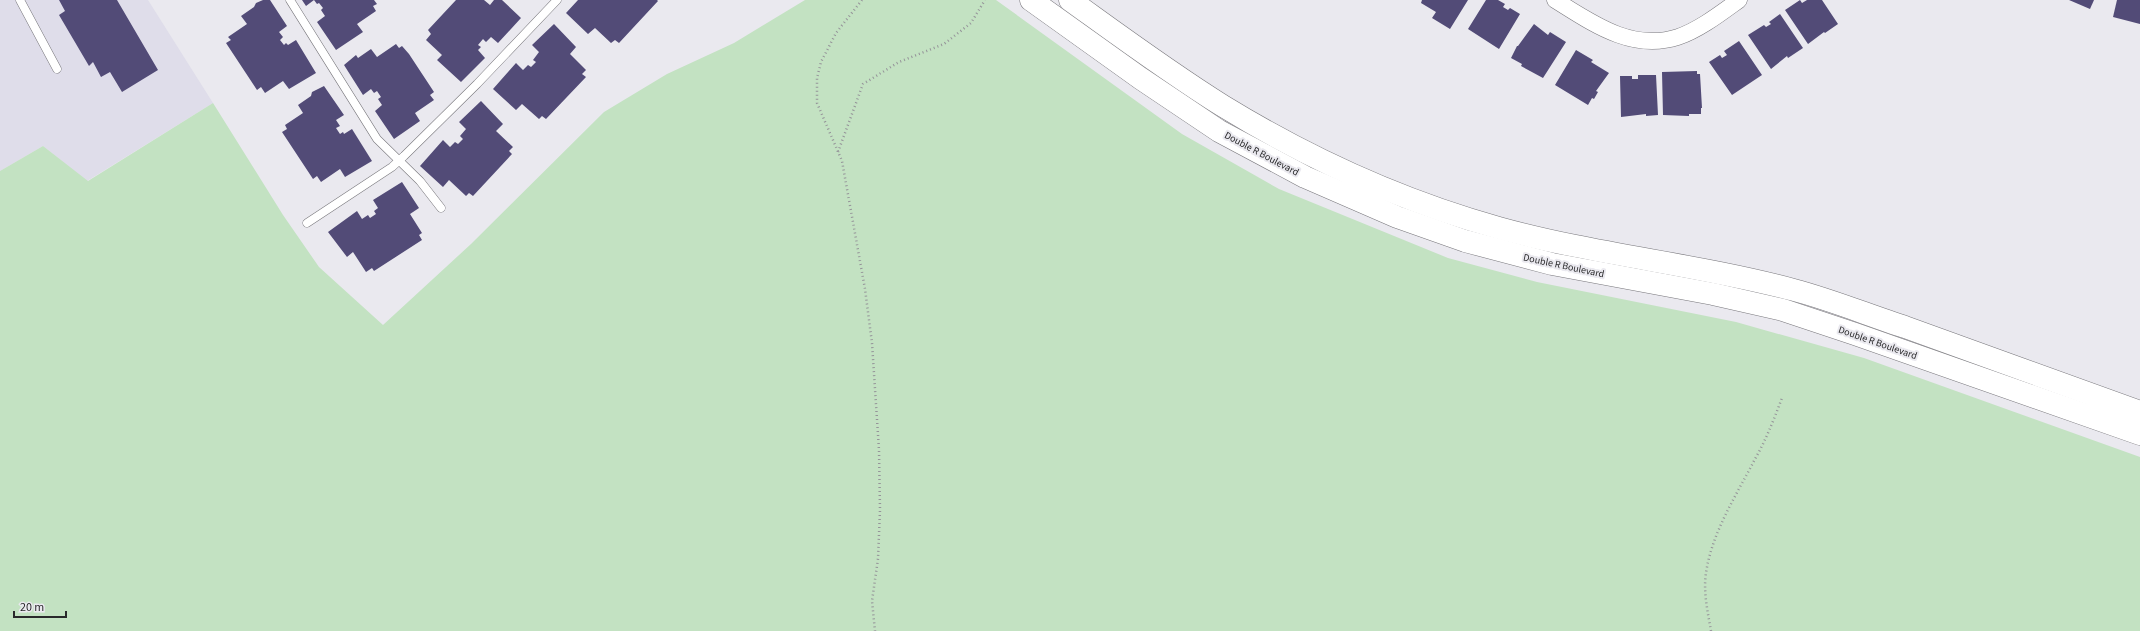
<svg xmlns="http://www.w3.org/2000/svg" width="2140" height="631" font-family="'Source Sans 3',sans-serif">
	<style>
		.built { fill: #dfddea }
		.green { fill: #c3e2c2 }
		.building { fill: #524b77 }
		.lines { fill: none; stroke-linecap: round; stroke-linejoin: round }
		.service-casing { stroke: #77767b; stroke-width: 9 }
		.minor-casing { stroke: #77767b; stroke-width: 17 }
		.secondary-casing { stroke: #77767b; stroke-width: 23 }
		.path { stroke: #959499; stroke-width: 2.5; stroke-dasharray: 1 3; stroke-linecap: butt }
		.service { stroke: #fff; stroke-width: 8 }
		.minor { stroke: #fff; stroke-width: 16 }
		.secondary { stroke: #fff; stroke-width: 22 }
		.labels { text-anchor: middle; stroke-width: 4; stroke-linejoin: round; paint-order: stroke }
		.street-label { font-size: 10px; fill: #29292b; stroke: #eae9ef }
	</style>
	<rect width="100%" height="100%" fill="#eae9ef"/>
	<polygon class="built" points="0,0 148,0 213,103 87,181 43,146 0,171"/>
	<polygon class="green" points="805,0 996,0 1182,134 1279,189 1448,258 1537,282 1736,322 1864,358 2140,457 2140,631 0,631 0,171 43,146 88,181 213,103 283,215 319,267 383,325 471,244 604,112 667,74 734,43"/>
	<g class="building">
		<polygon points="59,0 117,0 158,70 122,92 110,72 101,77 93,62 89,66 59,15 65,11"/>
		<polygon points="263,0 270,0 287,26 279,32 283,37 280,40 284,45 286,43 288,45 296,40 316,73 289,89 283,81 265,93 261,87 257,90 226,43 231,40 228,37 247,24 241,16 254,7 256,3"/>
		<polygon points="302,0 374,0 377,4 373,6 376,11 357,24 363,32 336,50 317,22 325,16 321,10 323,8 319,3 317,4 314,0 306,6"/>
		<polygon points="456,0 484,0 490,5 494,0 502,0 521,18 498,43 491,37 486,42 483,39 478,45 481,47 478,50 485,58 461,82 437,60 442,55 426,40 431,34 428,30"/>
		<polygon points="578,0 657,0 658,1 619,43 615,40 611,43 595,28 588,34 566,13"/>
		<polygon points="1422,0 1468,0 1450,29 1432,18 1436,12 1421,3"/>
		<polygon points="1486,0 1498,0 1505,4 1503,7 1508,10 1510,8 1520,14 1499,49 1468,29"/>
		<polygon points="1800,0 1802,3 1807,0 1822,0 1838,24 1825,33 1824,32 1808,44 1785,10"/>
		<polygon points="2069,0 2094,0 2090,9"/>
		<polygon points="2117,0 2140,0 2140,24 2113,17"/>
		<polygon points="1780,14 1803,48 1788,58 1787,56 1771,69 1748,35 1764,25 1766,27 1771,24 1769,22"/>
		<polygon points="554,24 576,47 570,54 586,70 582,74 586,77 546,119 542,116 539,119 522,104 516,110 493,89 516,63 523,70 528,65 531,67 536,62 533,60 539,52 532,45"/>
		<polygon points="1534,24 1548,35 1550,32 1566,42 1543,78 1521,66 1522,64 1511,58 1517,46 1518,46"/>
		<polygon points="1739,41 1762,75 1732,95 1709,62 1720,55 1722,58 1727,55 1724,51"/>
		<polygon points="396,44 399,48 402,46 409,54 434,92 430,95 434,100 415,113 420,121 394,139 375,111 382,105 378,99 381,97 377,91 374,93 371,89 363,95 344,65 356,55 358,58 371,49 377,57"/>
		<polygon points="1576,50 1593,60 1591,62 1609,73 1596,91 1598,92 1594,99 1592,98 1588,105 1555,85"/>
		<polygon points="1697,71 1697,74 1700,74 1702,108 1701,108 1701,114 1689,114 1689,116 1663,115 1662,72"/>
		<polygon points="1638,75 1656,75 1658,115 1646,116 1646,114 1621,117 1620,76 1632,76 1632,79 1638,79"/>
		<polygon points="324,86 344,115 336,120 340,126 336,128 340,134 343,132 344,134 352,129 372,161 345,177 340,169 321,182 317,176 313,179 282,132 287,129 285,125 303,113 298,105 311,96 312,92"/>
		<polygon points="481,101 503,124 496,131 513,147 509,151 512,154 473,196 469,193 466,196 449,180 443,187 420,166 443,140 450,147 455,142 458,144 463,139 460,136 466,129 459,122"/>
		<polygon points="402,182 419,208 410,214 422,233 419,235 422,240 374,271 372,268 366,272 353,252 347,257 328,232 357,211 362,219 368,215 370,218 376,214 374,211 378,208 373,200"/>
	</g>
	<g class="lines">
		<defs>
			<g id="service">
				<polyline points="20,0 57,69"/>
				<polyline points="290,0 377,139 420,181 441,208"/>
				<polyline points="307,223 392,167 404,156 477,84 557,0"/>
			</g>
			<path id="minor" d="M1555,0c37,23 77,52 123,37 21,-7 43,-24 61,-37"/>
			<g id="secondary">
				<polyline points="1031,0 1140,78 1219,131 1305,177 1397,217 1465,241 1552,264 1713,294 1783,310 1855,334 2140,434"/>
				<path d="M1070,0c50,36 100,73 153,106 85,52 179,95 276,122 97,27 198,36 295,62 38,10 74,25 111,37 78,28 157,57 235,85"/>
			</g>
		</defs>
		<use href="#service" class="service-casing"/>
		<use href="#minor" class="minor-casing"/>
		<use href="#secondary" class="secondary-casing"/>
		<g class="path">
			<polyline points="862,0 836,33 821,62 817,78 817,103 842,161 865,289 872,343 879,450 880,510 878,559 872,601 875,631"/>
			<polyline points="838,152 863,84 899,62 944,44 971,23 985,0"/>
			<path d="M1711,631c-3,-18 -8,-39 -5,-58 6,-41 30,-77 49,-114 11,-19 19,-40 27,-61"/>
		</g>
		<use href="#service" class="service"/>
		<use href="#minor" class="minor"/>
		<use href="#secondary" class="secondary"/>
	</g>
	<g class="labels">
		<g class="street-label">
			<text transform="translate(1262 153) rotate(28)" y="4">Double R Boulevard</text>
			<text transform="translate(1564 265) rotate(12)" y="4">Double R Boulevard</text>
			<text transform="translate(1878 342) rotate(19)" y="4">Double R Boulevard</text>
		</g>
	</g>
	<path d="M14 611v6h52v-6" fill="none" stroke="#29292b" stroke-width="2"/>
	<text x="20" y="611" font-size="12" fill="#29292b" stroke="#eae9ef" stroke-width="3" paint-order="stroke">20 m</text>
</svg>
